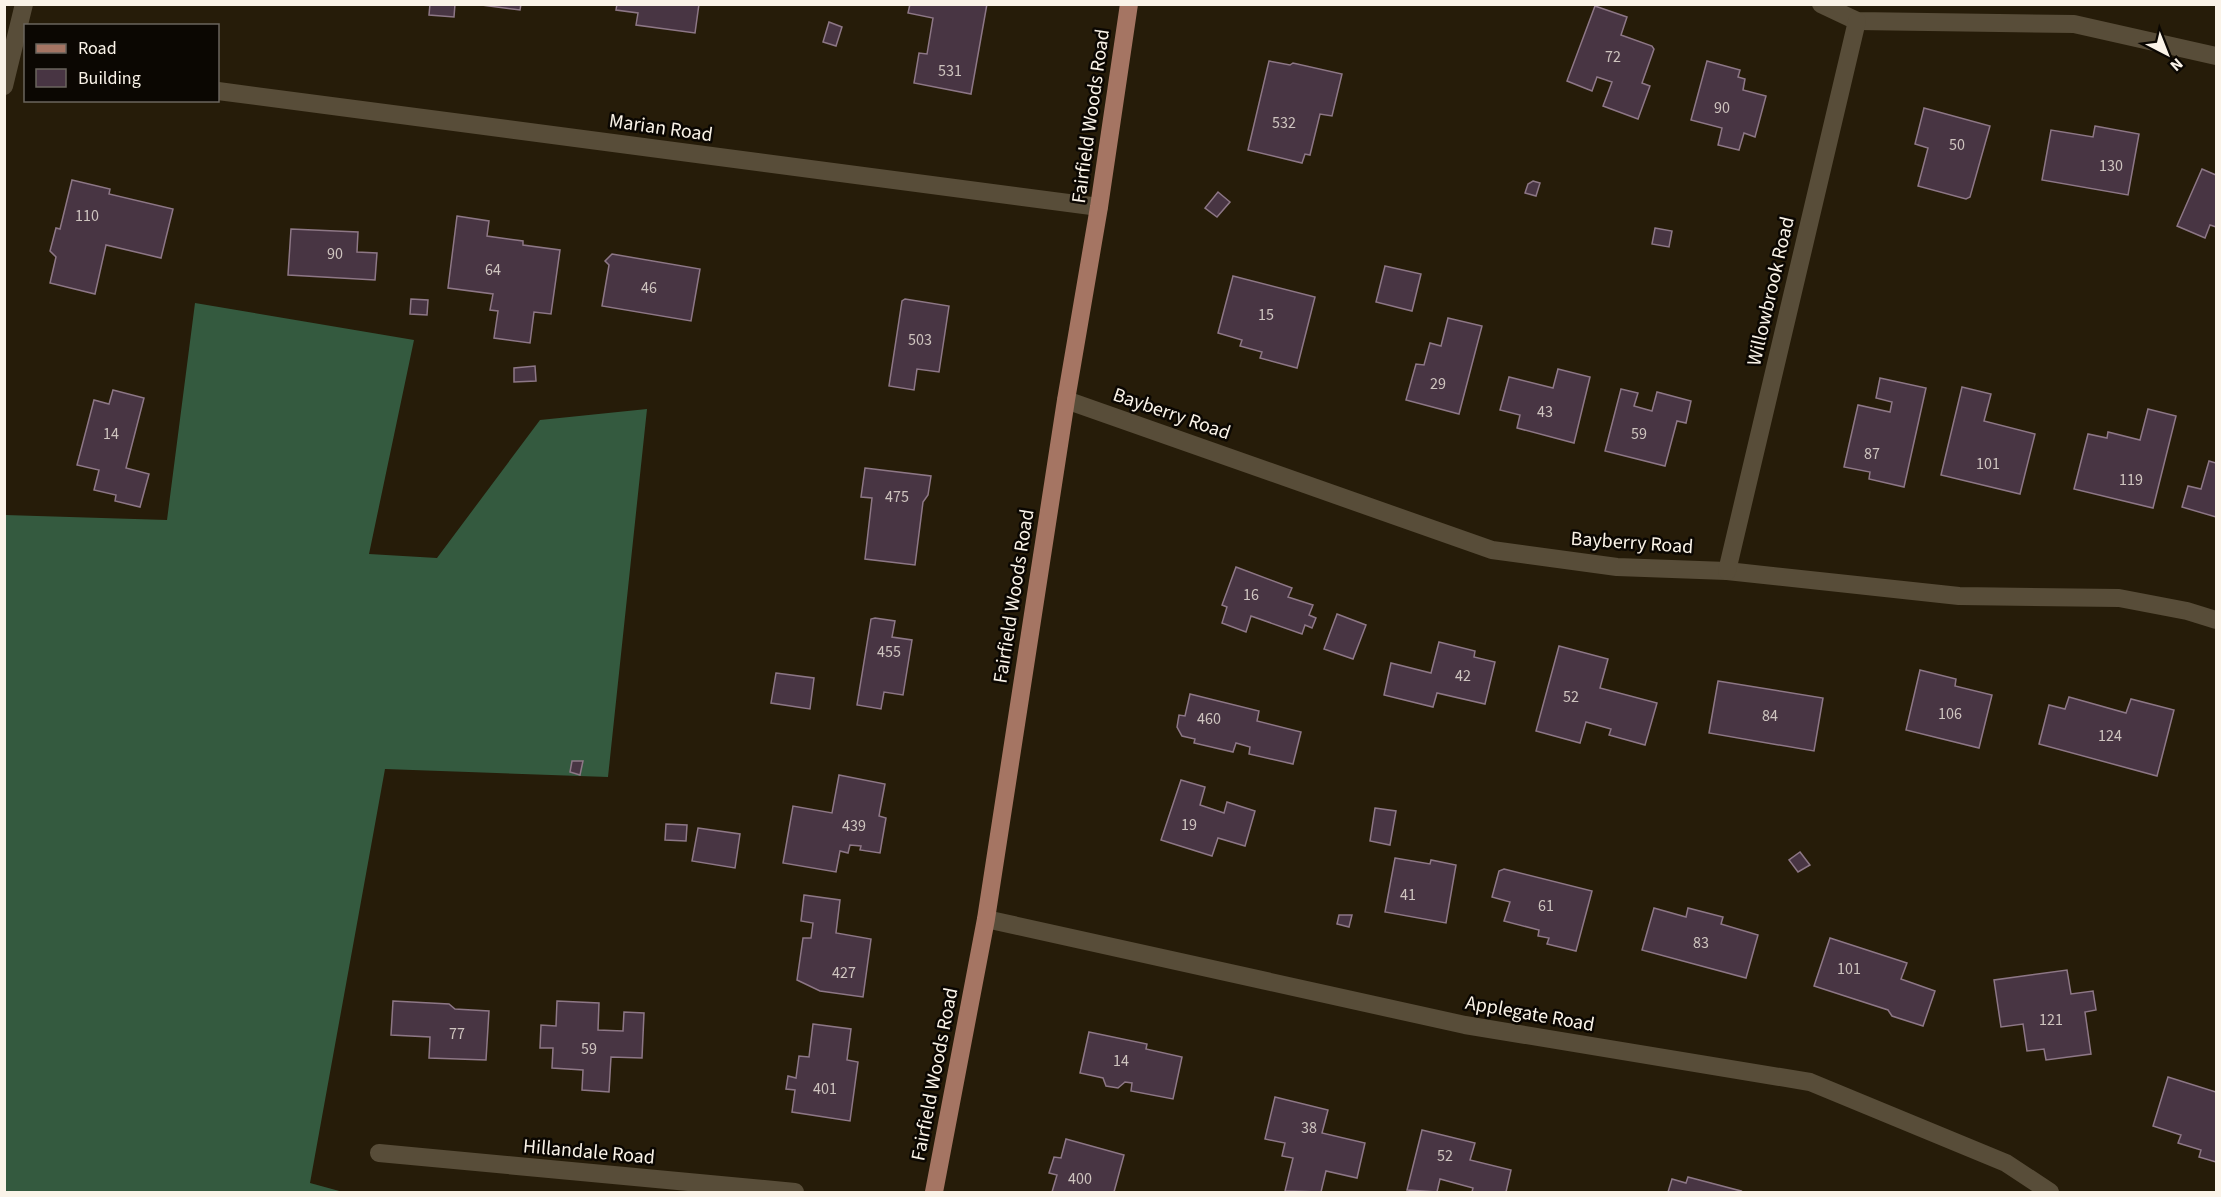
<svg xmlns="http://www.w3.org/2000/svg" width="2221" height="1197" font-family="'Source Sans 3',sans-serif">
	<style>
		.forest { fill: #345a3f }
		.building { fill: #483543; stroke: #8d7786; stroke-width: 1.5 }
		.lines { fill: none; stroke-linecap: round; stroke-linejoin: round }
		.minor { stroke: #584d39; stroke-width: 18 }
		.major { stroke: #a57563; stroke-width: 18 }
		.labels { text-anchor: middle; stroke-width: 5; stroke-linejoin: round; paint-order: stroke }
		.number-label { font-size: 16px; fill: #cec4bf }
		.street-label { font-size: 20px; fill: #faf3e8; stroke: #0b0702 }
	</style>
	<rect width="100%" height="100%" fill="#261c09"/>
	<polygon class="forest" points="195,303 414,340 369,554 437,558 540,420 647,409 608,777 385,769 310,1183 343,1192 5,1192 5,515 167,520"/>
	<g class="building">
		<polygon points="430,4 455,4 454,17 429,15"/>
		<polygon points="474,4 521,4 520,10"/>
		<polygon points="617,4 699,4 695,33 636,25 638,13 616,10"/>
		<polygon points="910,4 987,4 971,94 914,83 919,53 927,54 933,18 908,13"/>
		<polygon points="1595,6 1627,17 1621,35 1652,46 1654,49 1642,83 1650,86 1638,119 1603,106 1612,82 1597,77 1592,91 1567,81"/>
		<polygon points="829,22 842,27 836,46 823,42"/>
		<polygon points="1269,61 1290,65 1293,63 1342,74 1332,116 1320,114 1310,155 1305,154 1302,163 1248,150"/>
		<polygon points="1707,61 1740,70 1738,77 1745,79 1743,90 1766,96 1755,137 1744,133 1739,150 1718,145 1722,128 1691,120"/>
		<polygon points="1924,108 1990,126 1970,197 1966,199 1918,186 1928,148 1915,144"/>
		<polygon points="2095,126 2139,134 2128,195 2042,180 2051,130 2093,137"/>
		<polygon points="2202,169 2216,175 2216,227 2210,225 2205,238 2177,226"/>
		<polygon points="72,180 110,189 109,194 173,209 161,258 106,245 95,294 50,283 56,257 50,251 56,228 60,229"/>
		<polygon points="1533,181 1540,183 1536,196 1525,193 1528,184"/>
		<polygon points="1218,192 1230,202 1217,217 1205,208"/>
		<polygon points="457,216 489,221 487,236 523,241 523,245 560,250 551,314 534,312 530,343 494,338 498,311 490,310 493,294 448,288"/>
		<polygon points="1655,228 1672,231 1669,247 1652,244"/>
		<polygon points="291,229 358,232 357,252 377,253 375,280 288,275"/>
		<polygon points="612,254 700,269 691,321 602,306 609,265 605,261"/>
		<polygon points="1385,266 1421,274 1412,311 1376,302"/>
		<polygon points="1233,276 1315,297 1297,368 1260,358 1262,352 1240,346 1242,340 1218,333"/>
		<polygon points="411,299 428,300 427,315 410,314"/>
		<polygon points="905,299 949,306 939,372 917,369 914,390 889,386 902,301"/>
		<polygon points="1448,318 1482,326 1459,414 1406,400 1416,364 1424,365 1430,343 1441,346"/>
		<polygon points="535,366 536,381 514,382 514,368"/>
		<polygon points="1558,369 1590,377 1574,443 1517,428 1520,415 1500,410 1509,377 1553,388"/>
		<polygon points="1880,378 1926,388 1904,487 1869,479 1870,472 1844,467 1858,405 1890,412 1892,402 1876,398"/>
		<polygon points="1962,387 1991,394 1984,421 2035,434 2020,494 1941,475"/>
		<polygon points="1621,389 1638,393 1634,406 1652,411 1657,392 1691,401 1686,423 1677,421 1665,466 1605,451"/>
		<polygon points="113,390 144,398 126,468 149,474 140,507 115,501 116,495 94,490 99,470 77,465 94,400 109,404"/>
		<polygon points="2148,409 2176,416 2153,508 2074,489 2088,434 2107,438 2108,432 2140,440"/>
		<polygon points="2209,461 2216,463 2216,517 2182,507 2188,486 2201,489"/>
		<polygon points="865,468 931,476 928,495 923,502 915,565 865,559 872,498 861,497"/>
		<polygon points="1236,567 1292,588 1288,597 1313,605 1309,615 1316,618 1312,628 1305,625 1302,634 1251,616 1246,632 1222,623 1227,607 1222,605"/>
		<polygon points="1337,614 1366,625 1353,659 1324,649"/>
		<polygon points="875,618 895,621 892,637 912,640 903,695 884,692 881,709 857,705 871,619"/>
		<polygon points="1439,642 1475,651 1474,657 1495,662 1485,704 1437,693 1433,707 1384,695 1391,663 1431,673"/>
		<polygon points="1559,646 1608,659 1600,688 1657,703 1645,745 1609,735 1611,729 1586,722 1580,743 1536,731"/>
		<polygon points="1920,670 1956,679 1955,686 1992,695 1979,748 1906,730"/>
		<polygon points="776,673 814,678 810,709 771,703"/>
		<polygon points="1718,681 1823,698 1814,751 1709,733"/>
		<polygon points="1190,694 1259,711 1257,721 1301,732 1293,764 1249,754 1250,747 1236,743 1233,752 1194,743 1195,739 1182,736 1177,727 1179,715 1185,716"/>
		<polygon points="2069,697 2126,713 2131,699 2174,710 2157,776 2039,744 2049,705 2065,709"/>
		<polygon points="572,761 583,761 580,775 570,772"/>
		<polygon points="839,775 885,784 879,816 886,818 880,853 860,850 861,846 850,845 848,853 840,851 836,872 783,863 793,806 832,813"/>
		<polygon points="1181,780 1205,787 1200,805 1224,813 1227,802 1255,811 1245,846 1218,838 1212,856 1161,840"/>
		<polygon points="1375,808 1396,811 1390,845 1370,841"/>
		<polygon points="666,824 687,825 686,841 665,840"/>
		<polygon points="698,828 740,834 735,868 692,861"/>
		<polygon points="1800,852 1810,865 1798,872 1789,860"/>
		<polygon points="1395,858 1430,864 1431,860 1456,865 1446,923 1385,912"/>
		<polygon points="1504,869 1592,891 1576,951 1547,944 1549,938 1538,936 1539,930 1504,921 1510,902 1492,897 1499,871"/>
		<polygon points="804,895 840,900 836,933 871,939 863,997 820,991 797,980 803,938 811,938 813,923 801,921"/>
		<polygon points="1654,908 1686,917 1688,908 1723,917 1721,924 1758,935 1746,978 1642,950"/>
		<polygon points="1339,915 1352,915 1349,927 1337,924"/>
		<polygon points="1830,938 1907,963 1901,979 1935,991 1923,1026 1892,1016 1888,1010 1814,986"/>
		<polygon points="2067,970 2071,994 2093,991 2096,1010 2085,1012 2091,1054 2046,1060 2044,1049 2027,1051 2023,1024 2001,1027 1994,980"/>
		<polygon points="393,1001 449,1004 455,1009 489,1011 486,1060 429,1058 430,1037 391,1035"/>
		<polygon points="557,1001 599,1003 598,1030 623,1031 624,1012 644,1013 642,1058 611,1057 609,1092 582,1090 583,1070 552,1068 553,1048 540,1048 541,1025 556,1026"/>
		<polygon points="813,1024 851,1029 847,1060 858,1062 850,1121 792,1112 795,1090 786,1089 788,1076 796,1078 799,1056 809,1057"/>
		<polygon points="1089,1032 1147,1044 1146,1049 1182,1057 1173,1099 1131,1091 1132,1083 1125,1082 1118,1088 1106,1086 1103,1078 1080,1073"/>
		<polygon points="2168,1077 2216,1092 2216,1162 2199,1157 2201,1150 2178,1143 2181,1135 2153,1126"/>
		<polygon points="1275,1097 1328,1110 1322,1133 1365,1143 1357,1178 1326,1171 1321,1192 1285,1191 1293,1158 1282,1156 1285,1143 1265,1139"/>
		<polygon points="1422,1130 1475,1143 1470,1160 1511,1170 1506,1192 1472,1192 1473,1188 1440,1179 1437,1192 1407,1190"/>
		<polygon points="1066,1139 1124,1155 1114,1192 1052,1192 1057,1175 1049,1173 1054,1157 1061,1158"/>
		<polygon points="1688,1177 1741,1191 1740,1192 1668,1192 1672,1179 1686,1183"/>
	</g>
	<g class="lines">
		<g class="minor">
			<polyline points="1821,4 1857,21 2074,24 2216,56"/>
			<polyline points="4,86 24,4"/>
			<polyline points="218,91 1099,207"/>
			<polyline points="1066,400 1492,550 1617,567 1727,571 1959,596 2119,598 2187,611 2216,620"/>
			<polyline points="1727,571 1857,21"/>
			<polyline points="986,919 1465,1025 1810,1082 2006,1163 2050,1192"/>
			<polyline points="379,1153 795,1192"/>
		</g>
		<polyline class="major" points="934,1192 986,919 1066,400 1099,207 1129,4"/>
	</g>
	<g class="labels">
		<g class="number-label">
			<text x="1613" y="62">72</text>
			<text x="950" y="76">531</text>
			<text x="1722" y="113">90</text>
			<text x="1284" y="128">532</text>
			<text x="1957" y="150">50</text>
			<text x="2111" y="171">130</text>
			<text x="87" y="221">110</text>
			<text x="335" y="259">90</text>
			<text x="493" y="275">64</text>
			<text x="649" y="293">46</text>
			<text x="1266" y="320">15</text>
			<text x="920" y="345">503</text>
			<text x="1438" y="389">29</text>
			<text x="1545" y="417">43</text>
			<text x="111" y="439">14</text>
			<text x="1639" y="439">59</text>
			<text x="1872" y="459">87</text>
			<text x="1988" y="469">101</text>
			<text x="2131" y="485">119</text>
			<text x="897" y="502">475</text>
			<text x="1251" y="600">16</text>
			<text x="889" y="657">455</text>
			<text x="1463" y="681">42</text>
			<text x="1571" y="702">52</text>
			<text x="1950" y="719">106</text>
			<text x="1770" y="721">84</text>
			<text x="1209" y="724">460</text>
			<text x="2110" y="741">124</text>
			<text x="1189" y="830">19</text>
			<text x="854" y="831">439</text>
			<text x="1408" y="900">41</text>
			<text x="1546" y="911">61</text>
			<text x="1701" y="948">83</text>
			<text x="1849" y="974">101</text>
			<text x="844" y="978">427</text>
			<text x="2051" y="1025">121</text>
			<text x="457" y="1039">77</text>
			<text x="589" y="1054">59</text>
			<text x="1121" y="1066">14</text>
			<text x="825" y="1094">401</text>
			<text x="1309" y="1133">38</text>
			<text x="1445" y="1161">52</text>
			<text x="1080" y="1184">400</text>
		</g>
		<g class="street-label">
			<text transform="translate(1090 116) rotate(-82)" y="7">Fairfield Woods Road</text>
			<text transform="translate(661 127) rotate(8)" y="7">Marian Road</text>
			<text transform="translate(1770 291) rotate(-77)" y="7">Willowbrook Road</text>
			<text transform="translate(1172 413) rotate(19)" y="7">Bayberry Road</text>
			<text transform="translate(1632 542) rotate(4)" y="7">Bayberry Road</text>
			<text transform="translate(1013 596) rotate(-81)" y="7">Fairfield Woods Road</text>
			<text transform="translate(1530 1013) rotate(10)" y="7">Applegate Road</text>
			<text transform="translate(934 1074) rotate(-79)" y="7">Fairfield Woods Road</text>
			<text transform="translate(589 1151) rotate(5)" y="7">Hillandale Road</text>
		</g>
	</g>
	<rect width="2221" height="1197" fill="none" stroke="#faf3e8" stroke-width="12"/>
	<rect x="24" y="24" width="195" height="78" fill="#0b0702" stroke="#6b655e" stroke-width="1.5"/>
	<rect x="36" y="44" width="30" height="9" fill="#a57563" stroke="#6b655e" stroke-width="1.5"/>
	<text x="78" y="54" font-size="18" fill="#faf3e8">Road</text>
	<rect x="36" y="69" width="30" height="18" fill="#483543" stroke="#6b655e" stroke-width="1.5"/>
	<text x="78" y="84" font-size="18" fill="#faf3e8">Building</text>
	<g transform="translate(2167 54) rotate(138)" stroke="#0b0702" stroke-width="4.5" paint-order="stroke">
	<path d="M0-4.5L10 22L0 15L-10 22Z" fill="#faf3e8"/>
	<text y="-9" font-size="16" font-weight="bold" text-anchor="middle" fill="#faf3e8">N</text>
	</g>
</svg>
